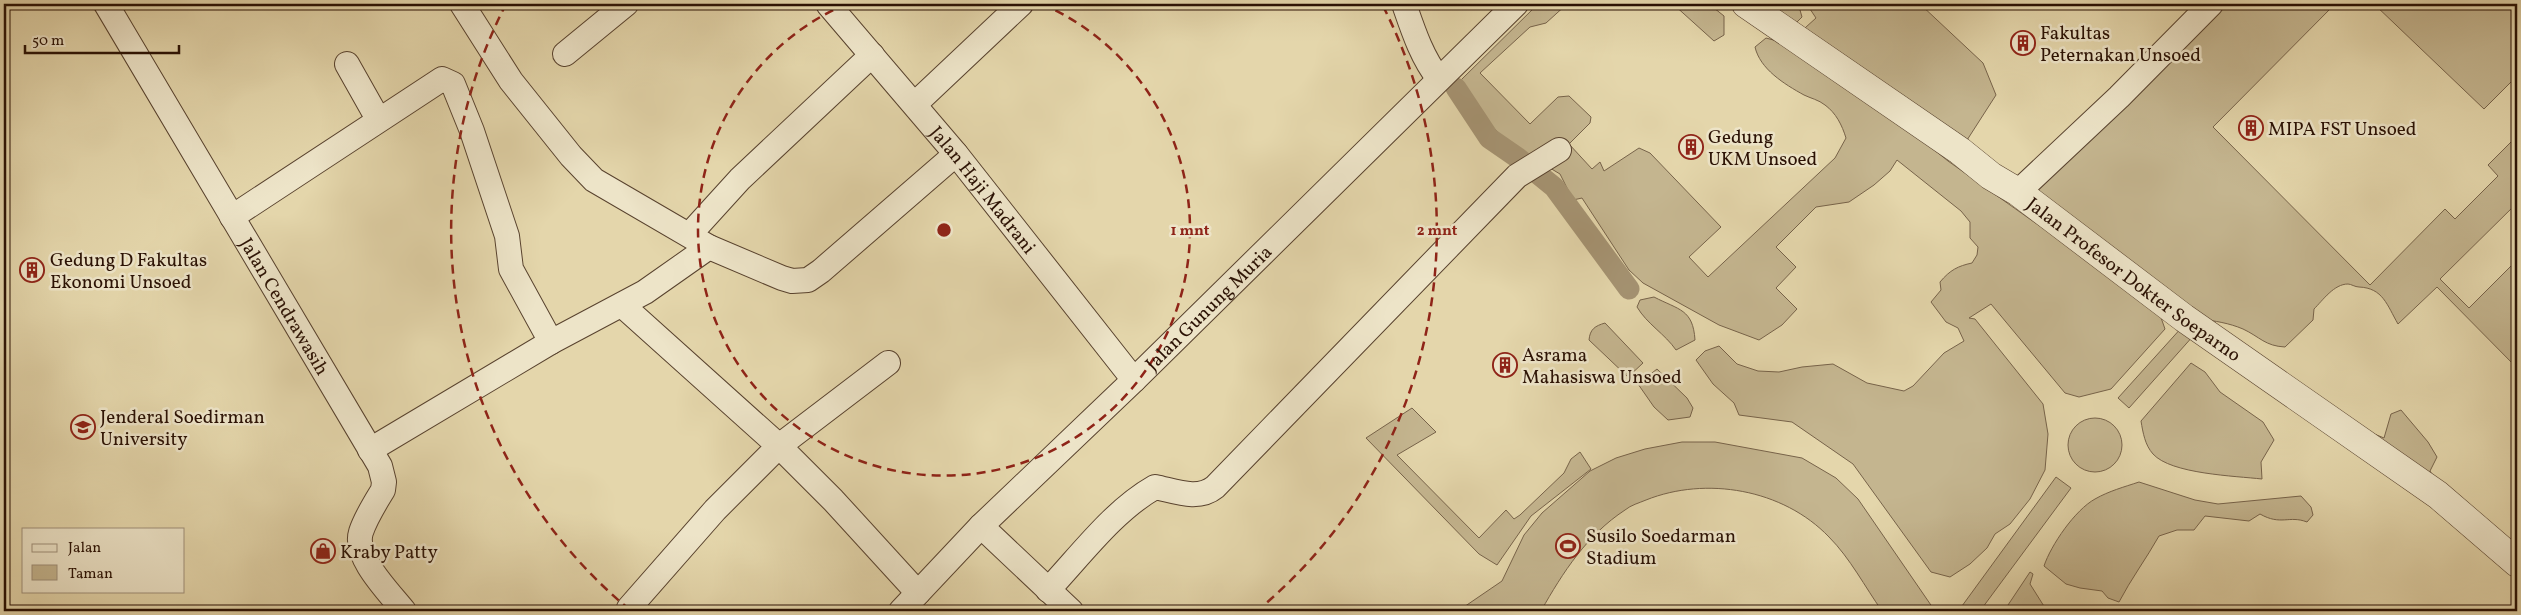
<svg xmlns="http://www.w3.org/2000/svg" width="2521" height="615" font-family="Vollkorn,serif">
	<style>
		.green { fill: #c4b58f; stroke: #77634a }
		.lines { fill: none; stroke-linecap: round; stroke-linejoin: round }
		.canal { stroke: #a59372; stroke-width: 21 }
		.minor-casing { stroke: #58422e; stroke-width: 26 }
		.tertiary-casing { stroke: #58422e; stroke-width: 29 }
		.minor { stroke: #ede4c8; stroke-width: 24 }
		.tertiary { stroke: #ede4c8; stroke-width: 28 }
		.ring { fill: none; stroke: #8f2418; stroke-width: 2.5; stroke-dasharray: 9 6 }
		.labels { text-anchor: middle; stroke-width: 5; stroke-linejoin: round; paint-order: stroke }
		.poi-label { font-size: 19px; fill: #2a1104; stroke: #ede4c8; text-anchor: start }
		.street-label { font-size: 19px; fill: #2a1104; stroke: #ede4c8 }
		.centre { fill: #8f2418; stroke: #ede4c8; stroke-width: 2.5 }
		.ring-label { font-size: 15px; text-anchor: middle; font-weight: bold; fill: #8f2418; stroke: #ede4c8; stroke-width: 5; stroke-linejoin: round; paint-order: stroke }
	</style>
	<rect width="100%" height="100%" fill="#e4d6ab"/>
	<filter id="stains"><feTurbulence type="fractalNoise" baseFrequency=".004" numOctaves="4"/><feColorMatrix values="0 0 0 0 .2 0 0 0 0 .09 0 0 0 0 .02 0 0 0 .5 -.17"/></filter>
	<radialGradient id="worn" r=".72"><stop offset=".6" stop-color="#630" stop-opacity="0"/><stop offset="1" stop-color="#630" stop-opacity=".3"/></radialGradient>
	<g class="green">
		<path d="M1538,4h29l-21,19 -16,4 -50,46 50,51 28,-27 11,-1 22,21 -1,6 -21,21 23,25 8,-7 4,9 35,-23 11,5 71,74 -32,30 19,20 127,-119 11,-20c-4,-13 -10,-25 -21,-33 -6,-5 -15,-7 -21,-10 -20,-11 -44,-26 -49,-48l11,-9 11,3 119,78 52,42 86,61 106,71 19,19 6,17 -54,60 -32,8 -14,-4 -74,-89 -22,14 6,1 68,85 5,30 -3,36 -15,29 -20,25 -15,10 -8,14 -17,16 -20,13 -19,-5 -78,-108 -61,-42 -53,-7 -5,-12 -21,-19 -17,-24 9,-9 14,-5 18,18 21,7 21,1 23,-5 31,-3 34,19 37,8 9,-5 31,-33 20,-12 -6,-13 -12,-6 -15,-20 10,-12 -1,-8c10,-12 18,-16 32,-19l5,-8 1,-8 -8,-9v-16l-9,-11 -64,-51 -7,11 -16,14 -25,17 -33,5 -40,40 20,20 -20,21 21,21 -15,16 -23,15 -40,-15 -76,-42 -14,-13 -47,-72 -9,2 -13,-26 -52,-31 -20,-21 -27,-42z"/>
		<polygon points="1673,4 1709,4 1724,16 1724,35 1714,41"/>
		<polygon points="1755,4 1793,4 1800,10 1802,17 1796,23"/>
		<polygon points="1804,4 1920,4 1983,63 1996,95 1960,151 1795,37 1816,18 1810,9"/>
		<path d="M2226,4h109l-122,123 157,158 75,-76 10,10 43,-43 -10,-11 29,-29v67l-77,76 29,29 48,-48v108l-80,-81 -39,37c-11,-19 -15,-36 -39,-37 -4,0 -8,-3 -11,-3 -14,0 -25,16 -34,25l-1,11 -28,27c-20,-1 -25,-10 -42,-18 -14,-6 -28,-8 -43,-10l-166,-127z"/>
		<polygon points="2374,4 2517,4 2517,76 2484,109"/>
		<path d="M1654,297c25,13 39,12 41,43l-19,10c-11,-16 -29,-26 -39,-43l3,-7z"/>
		<path d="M1605,323l38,40 -15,14 -39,-37c1,-11 6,-14 16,-17z"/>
		<polygon points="2183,326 2194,335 2129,408 2118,398"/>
		<path d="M2191,363l14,9 15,20 43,30 11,18 -13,22 1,17c-27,-3 -91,-5 -109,-25 -8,-9 -10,-21 -12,-33z"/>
		<polygon points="1657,369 1687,398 1693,408 1690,417 1668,420 1654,407 1638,384"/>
		<polygon points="1412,408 1436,432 1397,455 1479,538 1506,510 1514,519 1520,515 1564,473 1571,459 1580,452 1591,469 1531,516 1497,565 1479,554 1366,438"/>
		<polygon points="2401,410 2428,442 2437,457 2430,471 2438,484 2367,431 2384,438 2391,414"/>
		<circle cx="2095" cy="445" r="27"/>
		<path d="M1682,442h33l87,16 34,20 22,21 77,112h-53c-17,-24 -32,-53 -53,-74 -46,-48 -123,-61 -183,-37 -7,3 -15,5 -21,10 -38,25 -62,62 -84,101h-83l44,-30 22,-46 18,-22 48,-42 26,-13 29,-9z"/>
		<polygon points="2056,477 2071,488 1980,611 1969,611 1962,606"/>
		<path d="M2139,482l56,18 23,4 83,-8 10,11 2,8 -6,7c-18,-7 -26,4 -47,-8l-11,7 -44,-5 -11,14h-17l-18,6c-13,23 -28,43 -40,66l-11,-4 -6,-7 -22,-3 -14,-4 -22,-18c7,-21 31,-56 51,-67 14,-8 29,-12 44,-17z"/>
		<polygon points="2030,572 2033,574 2030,584 2047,611 2004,611"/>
	</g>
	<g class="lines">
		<polyline class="canal" points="1456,88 1489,138 1518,158 1554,187 1629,289"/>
		<defs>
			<g id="minor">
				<path id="s1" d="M106,4l274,462 4,16 -1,8c-8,13 -17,27 -22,42 -8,25 28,60 43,79"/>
				<polyline points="462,4 511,81 571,156 594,180 709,247 782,278 792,281 808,280 821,271 956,154"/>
				<path id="s2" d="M828,4l128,150 178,226"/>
				<path d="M1404,4c9,26 18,54 35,75"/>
				<polyline points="565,54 626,4"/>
				<polyline points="347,64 378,119"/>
				<polyline points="915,104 1021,4"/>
				<polyline points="2018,192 2119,97 2211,4"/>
				<polyline points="232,217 442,79 453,84 472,131 507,236 511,269 551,342"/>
				<polyline points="690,234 740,179 872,55"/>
				<polyline points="622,305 779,446 715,510 629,608"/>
				<polyline points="888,363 779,446 833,500 918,593"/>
				<polyline points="370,450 551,342 645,292 709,247"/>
				<polyline points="981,526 1071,611"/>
				<path d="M1048,590c33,-35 65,-79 107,-103 20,4 43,14 60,0l302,-311 42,-26"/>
				<path id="s3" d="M901,611l80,-85 153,-146 382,-376"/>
			</g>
			<g id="tertiary">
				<path id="s4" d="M1746,4l214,147 31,25 27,16 166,126 254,177 79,68"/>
			</g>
		</defs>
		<use href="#minor" class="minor-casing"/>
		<use href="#tertiary" class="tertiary-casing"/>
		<use href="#minor" class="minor"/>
		<use href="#tertiary" class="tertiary"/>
	</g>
	<g class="ring">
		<path d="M1042 4A246 246 0 1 1 846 4"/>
		<path d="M630 610A493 493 0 0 1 505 6M1383 6A493 493 0 0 1 1258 610"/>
	</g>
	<defs>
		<symbol id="building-ring" viewBox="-11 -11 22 22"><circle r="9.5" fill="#ede4c8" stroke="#8f2418" stroke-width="1.5"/><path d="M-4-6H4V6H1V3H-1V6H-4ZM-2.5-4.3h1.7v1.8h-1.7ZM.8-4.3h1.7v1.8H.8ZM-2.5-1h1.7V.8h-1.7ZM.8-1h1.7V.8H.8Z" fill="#8f2418"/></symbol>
		<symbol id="university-ring" viewBox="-11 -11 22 22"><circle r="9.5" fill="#ede4c8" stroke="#8f2418" stroke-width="1.5"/><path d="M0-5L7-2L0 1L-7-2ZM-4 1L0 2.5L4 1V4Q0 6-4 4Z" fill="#8f2418"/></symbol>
		<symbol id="stadium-ring" viewBox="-11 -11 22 22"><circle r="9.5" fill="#ede4c8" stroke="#8f2418" stroke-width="1.5"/><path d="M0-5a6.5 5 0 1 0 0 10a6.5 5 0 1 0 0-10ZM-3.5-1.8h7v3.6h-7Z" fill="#8f2418"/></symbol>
		<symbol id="shop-ring" viewBox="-11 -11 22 22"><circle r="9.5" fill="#ede4c8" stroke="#8f2418" stroke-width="1.5"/><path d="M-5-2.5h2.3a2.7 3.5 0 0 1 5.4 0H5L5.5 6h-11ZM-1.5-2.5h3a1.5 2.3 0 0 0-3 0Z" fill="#8f2418"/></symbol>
	</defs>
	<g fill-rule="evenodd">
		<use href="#building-ring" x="2009" y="29" width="28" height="28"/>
		<use href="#building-ring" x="2237" y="114" width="28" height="28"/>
		<use href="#building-ring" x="1677" y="133" width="28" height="28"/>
		<use href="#building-ring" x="18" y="256" width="28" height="28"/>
		<use href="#building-ring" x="1491" y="351" width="28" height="28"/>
		<use href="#university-ring" x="69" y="413" width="28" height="28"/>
		<use href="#stadium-ring" x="1554" y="532" width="28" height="28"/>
		<use href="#shop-ring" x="309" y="537" width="28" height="28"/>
	</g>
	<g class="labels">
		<g class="poi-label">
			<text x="2040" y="39">Fakultas<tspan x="2040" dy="22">Peternakan Unsoed</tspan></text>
			<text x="2268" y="135">MIPA FST Unsoed</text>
			<text x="1708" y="143">Gedung<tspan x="1708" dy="22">UKM Unsoed</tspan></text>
			<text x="50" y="266">Gedung D Fakultas<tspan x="50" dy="22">Ekonomi Unsoed</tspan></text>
			<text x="1522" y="361">Asrama<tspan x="1522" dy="22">Mahasiswa Unsoed</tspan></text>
			<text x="100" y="423">Jenderal Soedirman<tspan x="100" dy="22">University</tspan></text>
			<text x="1586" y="542">Susilo Soedarman<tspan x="1586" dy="22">Stadium</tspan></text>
			<text x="340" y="558">Kraby Patty</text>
		</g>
		<g class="street-label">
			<text dy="7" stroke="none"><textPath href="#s2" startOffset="242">Jalan Haji Madrani</textPath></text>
			<text dy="7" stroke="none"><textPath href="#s4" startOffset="476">Jalan Profesor Dokter Soeparno</textPath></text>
			<text dy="7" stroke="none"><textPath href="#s1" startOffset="351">Jalan Cendrawasih</textPath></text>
			<text dy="7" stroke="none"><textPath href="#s3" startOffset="432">Jalan Gunung Muria</textPath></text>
		</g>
	</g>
	<circle cx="944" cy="230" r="8" class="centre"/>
	<g class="ring-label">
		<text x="1190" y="235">1 mnt</text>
		<text x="1437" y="235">2 mnt</text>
	</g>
	<rect width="2521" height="615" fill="none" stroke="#e4d6ab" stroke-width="20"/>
	<rect x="5" y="5" width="2511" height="605" fill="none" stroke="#2a1104" stroke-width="2.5"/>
	<rect x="10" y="10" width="2501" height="595" fill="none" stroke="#2a1104"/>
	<rect x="22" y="528" width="162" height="65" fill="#ede4c8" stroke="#9f907a"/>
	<rect x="32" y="544" width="25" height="8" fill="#ede4c8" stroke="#9f907a"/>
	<text x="68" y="552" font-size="15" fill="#2a1104">Jalan</text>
	<rect x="32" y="565" width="25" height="15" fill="#c4b58f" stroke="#9f907a"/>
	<text x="68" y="578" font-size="15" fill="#2a1104">Taman</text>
	<path d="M25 45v8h154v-8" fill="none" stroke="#2a1104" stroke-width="2.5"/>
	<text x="32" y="45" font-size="15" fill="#2a1104" stroke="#ede4c8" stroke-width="4" paint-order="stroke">50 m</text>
	<rect width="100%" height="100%" filter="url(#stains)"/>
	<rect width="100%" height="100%" fill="url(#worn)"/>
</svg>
